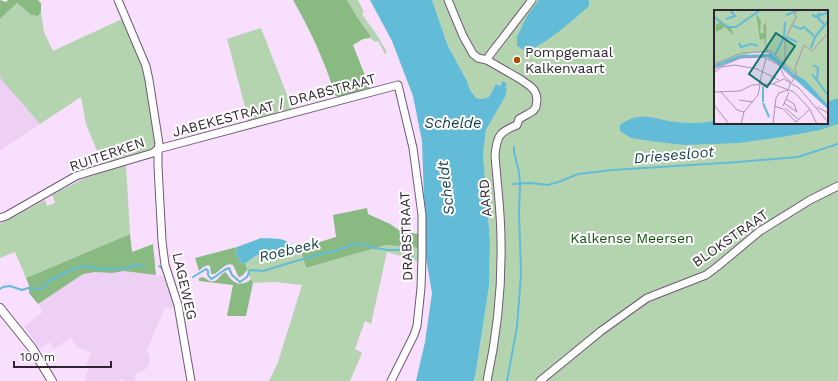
<svg xmlns="http://www.w3.org/2000/svg" width="838" height="381" font-family="'Work Sans',sans-serif">
	<style>
		.built { fill: #efd0f5 }
		.green { fill: #b4d4b0; fill-rule: evenodd }
		.forest { fill: #88ba82 }
		.water { fill: #62bbd7 }
		.lines { fill: none; stroke-linecap: round; stroke-linejoin: round }
		.stream { stroke: #62bbd7; stroke-width: 2 }
		.minor-casing { stroke: #6f5974; stroke-width: 9 }
		.major-casing { stroke: #6f5974; stroke-width: 10 }
		.minor { stroke: #fff; stroke-width: 7 }
		.major { stroke: #fff; stroke-width: 8 }
		.poi-dot { fill: #ae4d0a; stroke: #fff; stroke-width: 1.5 }
		.labels { text-anchor: middle; stroke-width: 4; stroke-linejoin: round; paint-order: stroke }
		.poi-label { font-size: 14px; fill: #2f2531; stroke: #fff; text-anchor: start }
		.street-label { font-size: 14px; fill: #2f2531; stroke: #fff }
		.park-label { font-size: 14px; fill: #0e5509; stroke: #fff }
		.water-label { font-size: 15px; font-style: italic; fill: #143e4a; stroke: #fff }
		.inset-river { fill: none; stroke: #62bbd7; stroke-width: 2 }
		.inset-road { fill: none; stroke: #a895ac; stroke-width: 1 }
		.view { fill: #0f766e; fill-opacity: 0.15; stroke: #0f766e; stroke-width: 2 }
		.inset-edge { fill: none; stroke: #2f2531; stroke-width: 2 }
	</style>
	<rect width="100%" height="100%" fill="#f9dffe"/>
	<g class="built">
		<polygon points="0,78 40,124 0,151"/>
		<polygon points="124,271 156,275 166,277 176,310 165,307 147,350 150,356 150,362 145,370 136,374 134,381 126,381 121,379 120,381 84,381 88,370 88,365 85,365 92,353 77,347 71,337 54,349 50,342 40,349 24,326 43,312 38,304 83,274 95,272 112,273"/>
	</g>
	<g class="green">
		<polygon points="347,0 358,0 364,12 362,14 375,32 387,52 385,54 378,41 375,42 370,38 370,35 357,17"/>
		<path d="M432,0h406v381h-364l2,-10 13,-85 1,-45 -7,-86 3,-25 19,-33v-9l-3,-3 -2,1 -4,-2 -7,13 -7,2 -6,-1 -6,-8 -3,-9 -19,-35zM715,11h112v112h-112z"/>
		<polygon points="17,3 31,15 38,16 41,12 44,32 53,51 122,19 137,53 146,81 156,148 102,163 86,124 81,97 40,124 0,78 0,19"/>
		<polygon points="261,28 293,110 249,122 227,39"/>
		<polygon points="126,164 130,234 26,278 15,252 0,258 0,224 45,200 47,206 55,203 52,195 83,179"/>
		<polygon points="386,245 418,248 418,261 387,252 371,324 365,321 355,349 362,353 350,381 269,381 278,362 302,285 275,282 253,283 245,264 249,260 261,254 287,252 300,248 306,268"/>
	</g>
	<g class="forest">
		<polygon points="0,0 6,2 8,0 38,0 41,3 41,12 38,16 31,15 17,3 0,19"/>
		<path d="M293,0h54l10,17 13,18v3l-7,1 -10,6 17,43 -32,9 -3,-2c-10,-34 -25,-65 -42,-95z"/>
		<polygon points="367,208 368,214 390,224 402,232 419,234 418,248 386,245 306,268 300,248 336,237 333,215"/>
		<polygon points="130,234 132,252 153,244 156,275 124,271 112,273 95,272 83,274 38,304 29,293 29,285 26,278"/>
		<path d="M237,247l-1,7 5,9 4,1 8,19 -7,33h-19l6,-31 -34,-4v-3l4,-1c14,10 13,1 22,-5 3,2 4,6 7,8 6,6 14,4 19,-1l-4,-9 -5,6 -3,1 -1,-1 -5,-11c-7,-3 -12,5 -18,9h-4l-1,-8 -2,-1 -5,2 -4,4 -4,-13z"/>
	</g>
	<g class="water">
		<polygon points="370,0 432,0 448,46 467,81 470,90 476,98 482,99 489,97 496,84 500,86 503,81 507,84 505,88 507,89 505,97 486,130 483,155 490,241 489,286 476,371 474,381 416,381 425,342 432,293 426,258 422,141 413,96 392,41"/>
		<path d="M539,0h50v6c-19,17 -39,34 -62,46l-10,-6v-9l10,-21z"/>
		<path d="M838,98v26l-18,6 -38,7 -43,6 -54,2 -27,-3 -27,-4 -11,-7v-6c23,-16 33,-5 57,-3 13,2 25,1 38,-1v2h112v-21z"/>
		<path d="M261,238c13,1 26,-2 33,11 -19,7 -32,-2 -49,15l-4,-1 -5,-9 1,-7z"/>
	</g>
	<g class="lines">
		<g class="stream">
			<polyline points="512,184 530,183 548,185 561,181 578,174 613,170 738,162 798,157 838,144"/>
			<polyline points="159,266 163,269"/>
			<path d="M193,277l13,-8 2,2v4l3,4c7,-3 11,-9 18,-11l3,7 8,7 7,-5 3,-7 13,1 50,-15 21,-5 20,-7h9l12,4 13,2h13l11,6"/>
			<polyline points="0,289 3,287 10,286 22,290 28,288 41,289 49,281 64,273 82,266 101,269 126,268 138,265 145,266"/>
			<polyline points="507,381 517,327 521,274 519,213 520,184 519,172 514,152 514,147"/>
		</g>
		<defs>
			<g id="minor">
				<polyline points="118,0 146,66 149,80 159,144 158,149 158,166 162,241 165,265 178,305 191,381"/>
				<path d="M448,0l15,36 10,18 5,4 9,2 33,19 10,7 4,4 2,4 1,5 -1,8 -3,4 -5,3 -9,5 -2,6c-18,7 -20,11 -22,30 2,28 6,57 6,86 1,47 -4,94 -14,140"/>
				<polyline points="487,60 489,56 532,0"/>
				<polyline points="0,218 6,216 76,176 92,171 153,153 158,149 398,85 413,148 422,215 422,256 421,288 417,326 414,335 391,381"/>
				<polyline points="540,381 601,331 647,298 706,275 718,266 760,231 810,200 838,186"/>
			</g>
			<polyline id="major" points="0,308 32,348 52,381"/>
		</defs>
		<use href="#minor" class="minor-casing"/>
		<use href="#major" class="major-casing"/>
		<use href="#minor" class="minor"/>
		<use href="#major" class="major"/>
	</g>
	<circle class="poi-dot" cx="517" cy="60" r="4"/>
	<g class="labels">
		<g class="poi-label">
			<text x="525" y="57">Pompgemaal<tspan x="525" dy="16">Kalkenvaart</tspan></text>
		</g>
		<g class="street-label">
			<text transform="translate(274 105) rotate(-15)" y="5">JABEKESTRAAT / DRABSTRAAT</text>
			<text transform="translate(107 154) rotate(-19)" y="5">RUITERKEN</text>
			<text transform="translate(485 198) rotate(-95)" y="5">AARD</text>
			<text transform="translate(406 236) rotate(-92)" y="5">DRABSTRAAT</text>
			<text transform="translate(730 238) rotate(-35)" y="5">BLOKSTRAAT</text>
			<text transform="translate(185 286) rotate(77)" y="5">LAGEWEG</text>
		</g>
		<g class="park-label">
			<text x="632" y="243">Kalkense Meersen</text>
		</g>
		<g class="water-label">
			<text x="453" y="128">Schelde</text>
			<text transform="translate(674 155) rotate(-5)" y="5">Driesesloot</text>
			<text transform="translate(446 188) rotate(-97)" y="5">Scheldt</text>
			<text transform="translate(289 250) rotate(-14)" y="5">Roebeek</text>
		</g>
	</g>
	<g transform="translate(714 10)">
		<rect width="114" height="114" fill="#f9dffe"/>
		<path d="M0,0h114v95l-24,-25 -10,-6 -24,-21h-18l-38,12z" fill="#b4d4b0"/>
		<path d="M42,3l5,8 -1,12h4l-1,-7 3,-4 -1,16 -5,2zM6,12l11,6 3,8 -9,-9 -9,5v-7z" fill="#88ba82"/>
		<path d="M55,41l25,23 11,6 23,25v4l-51,-46 -10,-6 -26,1 -27,10v-3l26,-10 29,-1z" fill="#62bbd7"/>
		<path class="inset-river" d="M72,5l13,-5M98,5l4,2 3,-3 3,1 6,-3M106,5l-2,3 6,6M0,7l14,10h8l24,-17M12,9l9,-3 -5,-6M79,16l8,3 3,-2 10,9M72,27l11,5M25,33l2,4 10,-3 7,2M97,38l4,-11 13,-16M61,45l9,-18 1,-15M99,55l5,3 -1,12M98,64l16,21M49,92v-16M49,93l6,14"/>
		<path class="inset-road" d="M52,17l-1,15 3,10M0,54l28,-11 29,-2 25,23M71,55v-25l11,-23 -2,-7M67,57l13,12 -2,3M0,59l27,-11 23,-1 15,8 5,11 7,6M0,63l7,-6 14,-2 22,4 22,11M83,67l-2,-9 9,-23 8,6 16,-18M59,74l21,8 15,16 8,16M45,75l7,-27M0,82l26,-1 12,-6 20,-1 12,-5 15,9 29,34M7,82l16,18 7,2M25,90l14,2M70,93l13,9 -3,-8 -8,-5M0,95l15,19M60,96l9,3 13,13M69,96l6,-14M103,97l11,6M71,98l13,11M30,102l14,-17 2,-10M82,112l13,-12M27,114l3,-12M59,114l3,-26 3,-5 9,-3 3,-8"/>
		<path class="view" d="M62,23l19,13 -28,41 -18,-13z"/>
		<rect width="114" height="114" class="inset-edge"/>
	</g>
	<path d="M14 361v6h97v-6" fill="none" stroke="#2f2531" stroke-width="2"/>
	<text x="20" y="361" font-size="12" fill="#2f2531" stroke="#ffffff" stroke-width="3" paint-order="stroke">100 m</text>
</svg>
